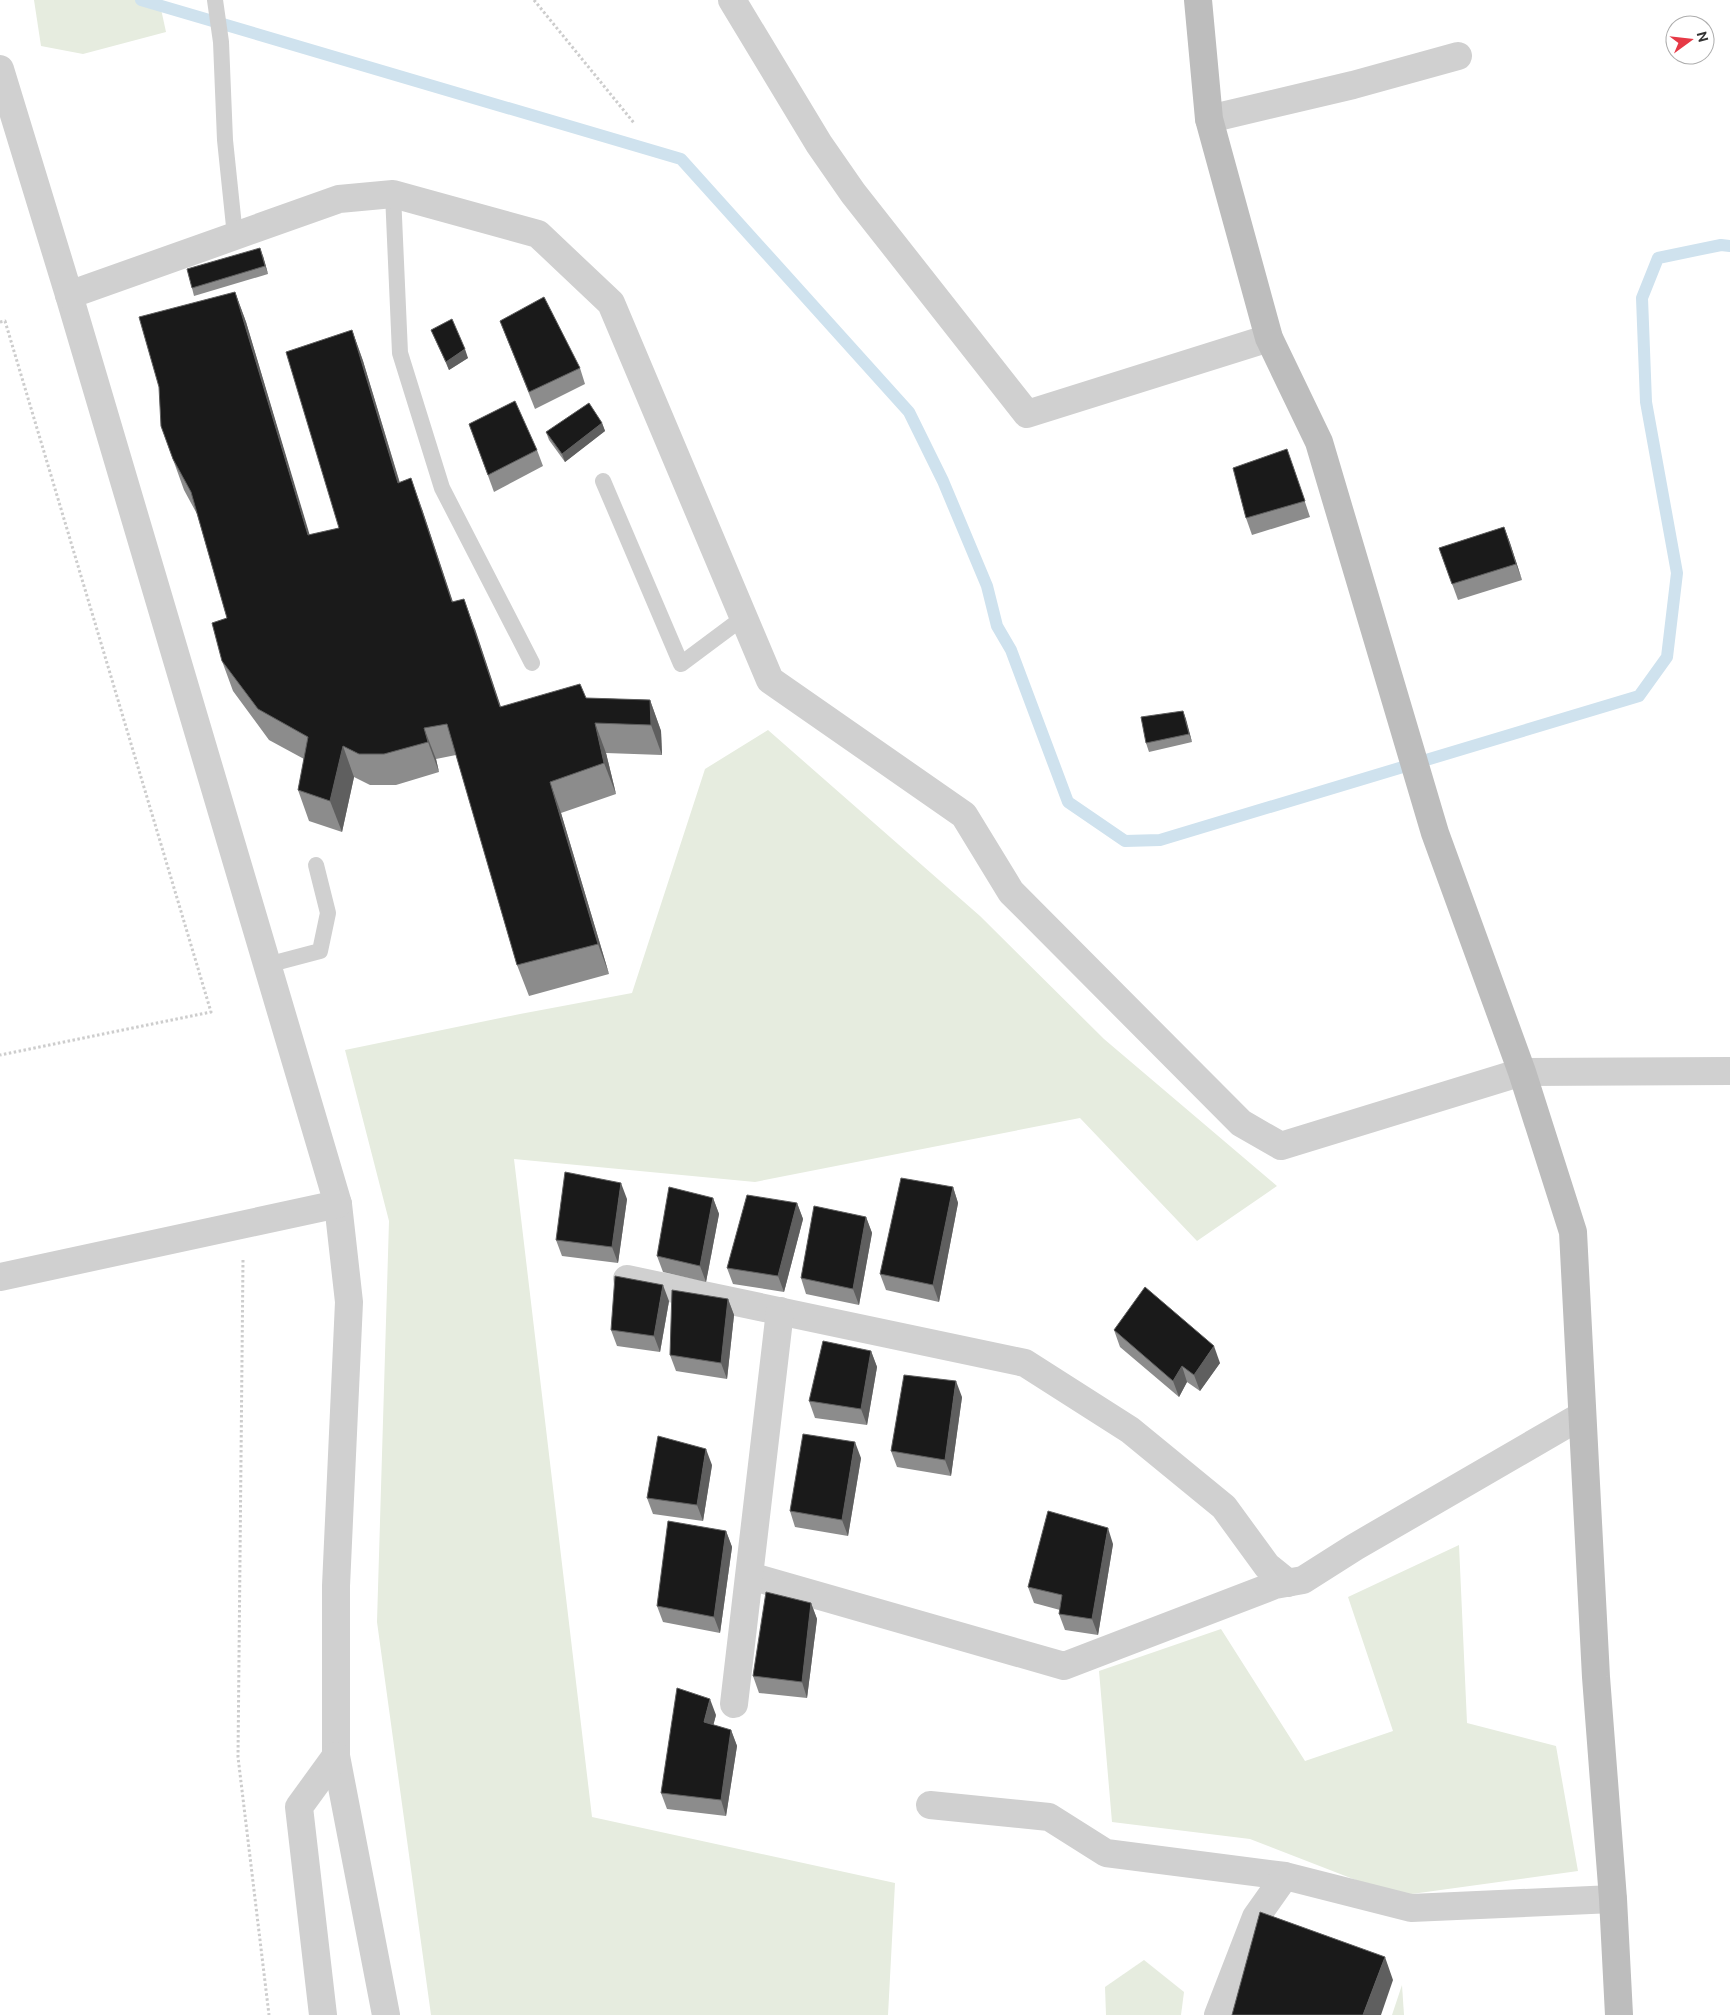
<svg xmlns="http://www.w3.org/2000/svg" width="1730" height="2015" font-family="Ubuntu,sans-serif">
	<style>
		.green { fill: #e6ecdf }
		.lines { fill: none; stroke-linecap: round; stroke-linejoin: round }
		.stream { stroke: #cfe2ee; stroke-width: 12 }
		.path { stroke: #cdcdcd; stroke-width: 3; stroke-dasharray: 2.5 2.5; stroke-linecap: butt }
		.lane { stroke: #d0d0d0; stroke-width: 16 }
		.street { stroke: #d0d0d0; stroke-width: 28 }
		.secondary { stroke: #bdbdbd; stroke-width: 28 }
		.wall { fill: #8c8c8c }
		.shaded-wall { fill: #5f5f5f }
		.building { fill: #1a1a1a; stroke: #5f5f5f }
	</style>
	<rect width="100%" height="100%" fill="#fff"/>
	<g class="green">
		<polygon points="34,0 159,0 166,32 83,54 41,46"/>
		<polygon points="768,730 980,916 1104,1039 1277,1186 1197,1241 1080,1118 755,1182 514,1159 592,1817 895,1883 888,2015 431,2015 377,1622 389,1221 345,1050 520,1014 632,993 705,769"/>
		<polygon points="1459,1545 1467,1723 1556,1746 1578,1871 1397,1896 1250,1839 1112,1822 1099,1671 1221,1629 1305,1761 1393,1731 1348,1597"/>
		<polygon points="1144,1960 1184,1992 1181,2015 1106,2015 1105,1987"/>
		<polygon points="1402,1985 1404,2015 1392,2015"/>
	</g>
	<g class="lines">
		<polyline class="stream" points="141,0 681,159 909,412 943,481 987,586 997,626 1011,650 1068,802 1125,841 1160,840 1639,696 1667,657 1677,573 1646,402 1642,298 1658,258 1721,245 1730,246"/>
		<g class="path">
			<polyline points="534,0 634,123"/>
			<polyline points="0,322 5,321 211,1012 0,1055"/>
			<polyline points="243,1260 238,1757 269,2015"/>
		</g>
		<g class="lane">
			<polyline points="215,0 221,42 225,140 235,236"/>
			<polyline points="393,194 400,353 442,488 532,663"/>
			<polyline points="603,481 681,664 744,617"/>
			<polyline points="267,965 320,951 328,913 316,865"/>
		</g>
		<g class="street">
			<polyline points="732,0 819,144 853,193 1027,414 1269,338"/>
			<polyline points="0,69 69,295 338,1204 349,1302 336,1586 336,1756 386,2015"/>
			<polyline points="1209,119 1353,85 1458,56"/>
			<polyline points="69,295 339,199 393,194 538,234 611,303 770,680 964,815 1011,892 1241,1123 1281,1146 1522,1072 1730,1071"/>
			<polyline points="0,1277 338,1204"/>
			<polyline points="627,1279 1025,1363 1130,1430 1224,1507 1267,1566 1288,1583"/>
			<polyline points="750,1576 1064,1666 1275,1585 1303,1580 1355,1547 1581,1416"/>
			<polyline points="734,1704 780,1311"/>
			<polyline points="930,1805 1049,1817 1106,1853 1285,1876 1411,1908 1613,1899"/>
			<polyline points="323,2015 299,1807 336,1756"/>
			<polyline points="1218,2015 1256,1917 1285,1876"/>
		</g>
		<polyline class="secondary" points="1198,0 1209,119 1269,338 1319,442 1435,833 1522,1072 1573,1232 1596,1677 1613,1899 1619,2015"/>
	</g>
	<g class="wall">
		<polygon points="263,256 268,274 194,296 192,288"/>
		<polygon points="235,292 246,322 309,535 339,528 352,330 363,361 400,483 422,509 453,602 475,629 501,707 586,698 650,700 661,731 662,755 606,753 616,794 561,813 609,974 529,996 517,965 456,755 436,759 439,772 396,785 370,785 354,777 342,832 309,821 298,790 304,759 269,740 233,691 222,661 227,618 197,514 184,490 161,426"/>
		<polygon points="500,321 580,368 585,384 535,409"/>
		<polygon points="431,330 468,358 449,370"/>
		<polygon points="602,423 605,431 565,462 549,440 546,432"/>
		<polygon points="469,424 537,450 543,466 494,492"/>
		<polygon points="1293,466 1310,517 1252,535 1246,518"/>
		<polygon points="1504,527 1510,543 1522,580 1458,600 1439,548"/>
		<polygon points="1183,711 1192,742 1149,752 1146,743"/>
		<polygon points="953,1187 958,1203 939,1302 886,1290 880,1274"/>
		<polygon points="713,1198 719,1214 706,1282 663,1272 657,1256"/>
		<polygon points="627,1199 618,1263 562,1256 556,1240"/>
		<polygon points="797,1203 803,1219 784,1292 733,1284 727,1268"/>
		<polygon points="866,1217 872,1233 859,1305 806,1294 801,1278"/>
		<polygon points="728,1299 734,1315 727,1379 676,1371 670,1355"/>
		<polygon points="669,1301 660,1352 617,1346 611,1330"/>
		<polygon points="1114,1330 1220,1363 1200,1391 1187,1382 1179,1397 1120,1347"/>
		<polygon points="871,1351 877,1367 867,1425 815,1418 809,1401"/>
		<polygon points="962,1397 951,1476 897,1467 891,1451"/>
		<polygon points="861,1458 848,1536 795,1527 790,1511"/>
		<polygon points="712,1465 703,1521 653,1514 647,1498"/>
		<polygon points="726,1531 732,1547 720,1633 663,1622 657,1606"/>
		<polygon points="1113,1544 1098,1635 1065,1630 1059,1614 1060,1610 1034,1603 1028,1587"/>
		<polygon points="811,1603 817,1619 807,1698 759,1693 753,1676"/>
		<polygon points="716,1715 713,1725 731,1730 737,1746 726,1816 667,1809 661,1793"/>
	</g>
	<g class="shaded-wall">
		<polygon points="260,248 263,256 268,274 265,266"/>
		<polygon points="235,292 246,322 319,566 308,535"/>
		<polygon points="352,330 363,361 409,514 398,483"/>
		<polygon points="465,349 468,358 449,370 446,362"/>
		<polygon points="602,423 605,431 565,462 562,454"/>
		<polygon points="411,478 422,509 463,633 452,602"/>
		<polygon points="1504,527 1510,543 1522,580 1516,564"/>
		<polygon points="464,599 475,629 511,738 500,707"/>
		<polygon points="650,700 661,731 662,755 651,725"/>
		<polygon points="1183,711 1186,719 1192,742 1189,734"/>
		<polygon points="595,723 606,753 616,794 604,763"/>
		<polygon points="424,728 436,759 439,772 428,742"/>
		<polygon points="343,746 354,777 342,832 330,801"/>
		<polygon points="550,782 561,813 609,974 598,944"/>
		<polygon points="621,1183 627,1199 618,1263 612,1247"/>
		<polygon points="953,1187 958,1203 939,1302 933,1285"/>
		<polygon points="713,1198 719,1214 706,1282 700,1266"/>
		<polygon points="797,1203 803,1219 784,1292 778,1276"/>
		<polygon points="866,1217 872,1233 859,1305 853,1289"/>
		<polygon points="663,1285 669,1301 660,1352 654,1336"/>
		<polygon points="728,1299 734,1315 727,1379 721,1363"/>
		<polygon points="1214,1346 1220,1363 1200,1391 1194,1375"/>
		<polygon points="871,1351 877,1367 867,1425 861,1409"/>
		<polygon points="1182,1366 1187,1382 1179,1397 1173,1381"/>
		<polygon points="956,1381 962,1397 951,1476 945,1460"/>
		<polygon points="855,1442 861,1458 848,1536 842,1520"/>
		<polygon points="706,1449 712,1465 703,1521 697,1505"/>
		<polygon points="1108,1528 1113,1544 1098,1635 1092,1619"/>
		<polygon points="726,1531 732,1547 720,1633 714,1617"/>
		<polygon points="811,1603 817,1619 807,1698 802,1682"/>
		<polygon points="710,1699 716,1715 710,1738 704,1722"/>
		<polygon points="731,1730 737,1746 726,1816 721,1800"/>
		<polygon points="1385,1957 1393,1980 1381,2015 1363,2015"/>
	</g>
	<g class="building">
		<polygon points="260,248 265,266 192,288 187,269"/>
		<polygon points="235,292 308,535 339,528 286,352 352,330 398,483 411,478 452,602 464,599 500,707 580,684 586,698 650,700 651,725 595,723 604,763 550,782 598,944 517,965 447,724 424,728 428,742 384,754 359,754 343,746 330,801 298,790 308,737 258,709 222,661 212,623 227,618 191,492 173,459 161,426 159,387 139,317"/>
		<polygon points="544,297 580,368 529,392 500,321"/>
		<polygon points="452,319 465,349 446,362 431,330"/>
		<polygon points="515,401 537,450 488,475 469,424"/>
		<polygon points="589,403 602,423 562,454 546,432"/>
		<polygon points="1287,449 1305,501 1246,518 1233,468"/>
		<polygon points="1504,527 1516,564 1452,584 1439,548"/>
		<polygon points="1183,711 1189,734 1146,743 1141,717"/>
		<polygon points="565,1172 621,1183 612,1247 556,1240"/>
		<polygon points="901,1178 953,1187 933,1285 880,1274"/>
		<polygon points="669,1187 713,1198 700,1266 657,1256"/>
		<polygon points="747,1195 797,1203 778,1276 727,1268"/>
		<polygon points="814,1206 866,1217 853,1289 801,1278"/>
		<polygon points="615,1276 663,1285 654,1336 611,1330"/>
		<polygon points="1145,1287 1214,1346 1194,1375 1182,1366 1173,1381 1114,1330"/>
		<polygon points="672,1290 728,1299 721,1363 670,1355"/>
		<polygon points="823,1341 871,1351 861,1409 809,1401"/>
		<polygon points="904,1375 956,1381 945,1460 891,1451"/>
		<polygon points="803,1434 855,1442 842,1520 790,1511"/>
		<polygon points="658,1436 706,1449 697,1505 647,1498"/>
		<polygon points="1048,1511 1108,1528 1092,1619 1059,1614 1062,1595 1028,1587"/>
		<polygon points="668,1521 726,1531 714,1617 657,1606"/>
		<polygon points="766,1592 811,1603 802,1682 753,1676"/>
		<polygon points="677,1688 710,1699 704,1722 731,1730 721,1800 661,1793"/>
		<polygon points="1260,1912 1385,1957 1363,2015 1232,2015"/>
	</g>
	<g transform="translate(1690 40) rotate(75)"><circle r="24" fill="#ffffff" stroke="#adadad"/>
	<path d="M0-4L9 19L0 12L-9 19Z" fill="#e63946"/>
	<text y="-8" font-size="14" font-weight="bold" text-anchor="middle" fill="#333333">N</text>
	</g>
</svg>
